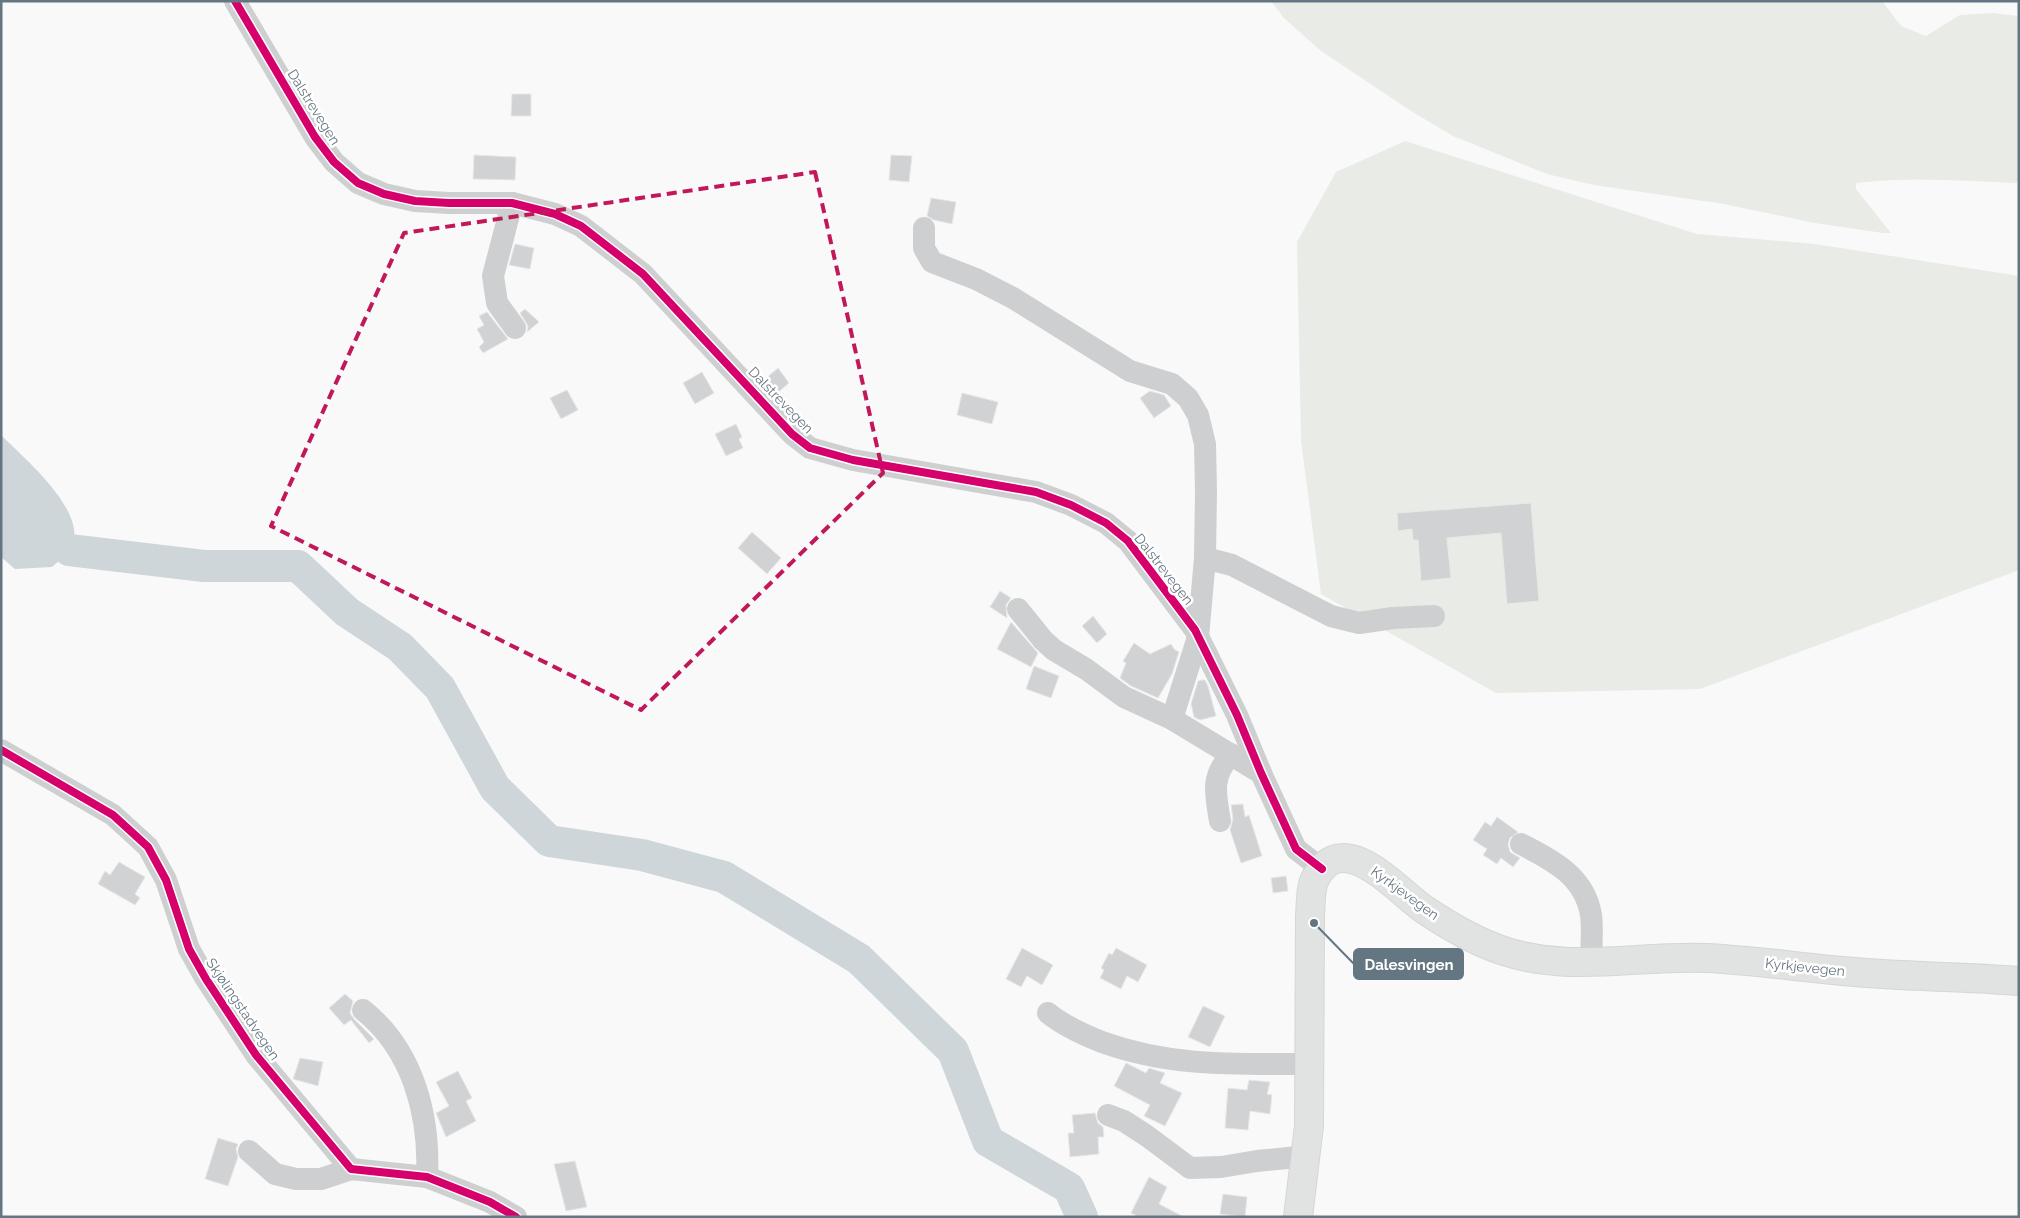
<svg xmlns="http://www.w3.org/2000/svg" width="2020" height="1218" font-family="Raleway,sans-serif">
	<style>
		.green { fill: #e8ebe6 }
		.water { fill: #ced6d9 }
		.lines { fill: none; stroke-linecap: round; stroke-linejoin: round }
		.river { stroke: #ced6d9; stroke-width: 32 }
		.building { fill: #d0d2d3; stroke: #e8e8e8 }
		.major-casing { stroke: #d5d6d7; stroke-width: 30 }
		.minor { stroke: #cecfd0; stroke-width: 22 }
		.major { stroke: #e1e2e2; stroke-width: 28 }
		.cycleway-casing { stroke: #fff; stroke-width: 11 }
		.cycleway { stroke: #d6006c; stroke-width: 8 }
		.marked { fill: none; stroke: #c2185b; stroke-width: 4; stroke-dasharray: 10 6; stroke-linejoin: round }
		.labels { text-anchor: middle; stroke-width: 5; stroke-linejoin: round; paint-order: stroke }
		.street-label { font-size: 14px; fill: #657683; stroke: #fff }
		.leader { fill: none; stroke: #657683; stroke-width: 2 }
		.callout-dot { fill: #657683; stroke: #fff; stroke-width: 2 }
		.callout { fill: #657683; stroke: #657683; stroke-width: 2 }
		.callout-label { font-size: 15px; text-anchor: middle; font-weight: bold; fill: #fff }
	</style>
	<rect width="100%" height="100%" fill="#f9f9f9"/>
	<g class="green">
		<path d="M1271,1h611l19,25 25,10 34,-21 32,-2 27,3v167c-55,-2 -108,-7 -163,0v6l35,44h-8l-68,-10 -91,-19 -130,-19 -47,-11 -94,-38 -42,-25 -90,-60 -37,-33z"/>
		<polygon points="1405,141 1697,234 1815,244 2019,276 2019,570 1700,689 1496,693 1321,594 1301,440 1297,242 1336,172"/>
	</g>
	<path class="water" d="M1,435c23,23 79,70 73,105 -2,11 -14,20 -22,27l-37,2 -14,-12z"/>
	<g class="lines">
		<polyline class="river" points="69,550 204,566 298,566 347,612 400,647 440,688 495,788 549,841 642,855 724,877 859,959 953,1051 988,1141 1069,1188 1082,1217"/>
	</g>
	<g class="building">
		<polygon points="512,94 531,94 531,116 511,116"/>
		<polygon points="474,155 516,157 515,180 473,179"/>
		<polygon points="891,155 912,156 909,182 889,180"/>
		<polygon points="931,198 956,202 952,224 934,220 927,216"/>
		<polygon points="515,244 534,248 530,269 509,265"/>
		<polygon points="525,309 539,322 527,332 528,326 520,313"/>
		<polygon points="487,312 508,339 483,353 479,347 484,342 477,329 484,325 479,316"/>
		<polygon points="778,368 789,383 776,394 764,380"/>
		<polygon points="702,372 714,393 695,404 683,383"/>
		<polygon points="567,390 578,410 561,419 550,398"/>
		<polygon points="1150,391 1164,395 1171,406 1154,418 1140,398"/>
		<polygon points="962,393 998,402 992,424 957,415"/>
		<polygon points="736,424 742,437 739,439 743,448 726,456 715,434"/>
		<polygon points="1531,503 1539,601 1507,604 1501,533 1447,538 1451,578 1421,581 1418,540 1413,540 1412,529 1398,531 1397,513"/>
		<polygon points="752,532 781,558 767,574 738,548"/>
		<polygon points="1000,591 1011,598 1006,605 1007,618 990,607"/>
		<polygon points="1093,616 1107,634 1097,643 1082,626"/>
		<polygon points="1011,622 1038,653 1031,667 997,649"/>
		<polygon points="1134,643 1150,654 1171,644 1174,649 1179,652 1172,674 1158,698 1131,686 1120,678 1126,663 1123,661"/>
		<polygon points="1034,666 1059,676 1051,698 1026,689"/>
		<polygon points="1201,680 1205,680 1208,686 1216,716 1200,720 1194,717 1191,704 1198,681"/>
		<polygon points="1243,804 1245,817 1249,815 1262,856 1241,863 1230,830 1233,819 1231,805"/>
		<polygon points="1497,817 1518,832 1510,838 1508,844 1510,852 1520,858 1513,867 1501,858 1497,864 1483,855 1487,849 1473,840 1485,822 1491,826"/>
		<polygon points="119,862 145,877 135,894 140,898 135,905 98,884 105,871 110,875"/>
		<polygon points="1286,876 1288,891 1273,893 1271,878"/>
		<polygon points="1022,948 1053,965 1042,985 1027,976 1021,987 1006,979"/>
		<polygon points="1116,948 1147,965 1138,982 1127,976 1121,989 1100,978 1104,970 1101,968 1109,953 1112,955"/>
		<polygon points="345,994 353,1001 350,1013 354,1019 374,1039 369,1043 351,1020 344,1025 329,1008"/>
		<polygon points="1203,1006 1225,1016 1210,1047 1188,1037"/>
		<polygon points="300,1058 323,1062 318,1086 293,1079"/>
		<polygon points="1126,1063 1146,1073 1149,1068 1165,1073 1160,1083 1182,1093 1165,1126 1144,1116 1150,1105 1114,1086"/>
		<polygon points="458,1071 472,1098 466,1101 476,1121 446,1137 436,1113 449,1106 436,1082"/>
		<polygon points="1249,1080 1270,1082 1267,1094 1272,1095 1270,1114 1250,1111 1248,1130 1225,1128 1228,1088 1247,1090"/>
		<polygon points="1095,1113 1098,1123 1103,1127 1104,1137 1098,1137 1099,1154 1070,1157 1068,1133 1074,1133 1072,1115"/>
		<polygon points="218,1138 238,1144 236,1149 238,1157 228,1186 205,1179"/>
		<polygon points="575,1161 587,1207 566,1211 554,1164"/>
		<polygon points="1149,1177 1167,1187 1159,1204 1184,1217 1139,1217 1131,1213"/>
		<polygon points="1223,1194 1247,1197 1245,1217 1220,1214"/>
	</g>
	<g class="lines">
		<defs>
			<path id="major" d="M1298,1217l11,-91 1,-210c1,-10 0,-25 4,-35 27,-58 83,10 111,29 24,16 51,32 79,41 65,22 135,4 202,7 46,2 91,9 137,13 58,6 117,5 176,10"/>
		</defs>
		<use href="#major" class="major-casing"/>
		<g class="minor">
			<polyline points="235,1 315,137 334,162 358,183 384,194 415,201 449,203 512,203 555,214 581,226 643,274 792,434 810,448 853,460 1036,492 1071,505 1106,523 1128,541 1195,630 1237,715 1261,773 1296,849 1322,869"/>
			<polyline points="512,203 493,276 497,303 515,328"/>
			<polyline points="924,228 924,248 932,262 976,279 1013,298 1130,371 1172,384 1188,398 1198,415 1205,444 1206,491 1205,558 1198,637 1172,719"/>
			<polyline points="1205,558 1232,565 1331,616 1359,623 1393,618 1434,616"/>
			<polyline points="1018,609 1043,640 1054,650 1086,669 1124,697 1172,719 1261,773"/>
			<polyline points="1,750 113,815 148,847 166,880 189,949 206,979 256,1055 351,1169"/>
			<path d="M1220,821c-5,-29 -9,-44 11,-67"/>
			<path d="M1521,844c32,16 64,33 70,71 2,15 0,32 0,47"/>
			<path d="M363,1010c50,40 67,105 64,167"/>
			<path d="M1048,1013c16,13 36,22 54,29 68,25 136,22 207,22"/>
			<polyline points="1108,1115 1124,1121 1147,1136 1190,1168 1221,1167 1257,1161 1298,1157 1307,1158"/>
			<polyline points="249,1151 275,1174 296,1179 321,1179 351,1169 427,1177 490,1202 516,1217"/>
		</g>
		<use href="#major" class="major"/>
		<defs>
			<g id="cycleway">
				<polyline points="235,1 315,137 334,162 358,183 384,194 415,201 449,203 512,203 555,214 581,226 643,274 792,434 810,448 853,460 1036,492 1071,505 1106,523 1128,541 1195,630 1237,715 1261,773 1296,849 1322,869"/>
				<polyline points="1,750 113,815 148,847 166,880 189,949 206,979 256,1055 351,1169 427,1177 490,1202 516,1217"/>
			</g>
		</defs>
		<use href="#cycleway" class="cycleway-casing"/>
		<use href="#cycleway" class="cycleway"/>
	</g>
	<path class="marked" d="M815,172l68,301 -242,237 -370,-184 133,-293z"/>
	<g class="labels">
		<g class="street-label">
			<text transform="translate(314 107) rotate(58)" y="5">Dalstrevegen</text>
			<text transform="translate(781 400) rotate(46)" y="5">Dalstrevegen</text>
			<text transform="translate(1164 569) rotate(52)" y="5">Dalstrevegen</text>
			<text transform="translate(1405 893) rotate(36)" y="5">Kyrkjevegen</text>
			<text transform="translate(1805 967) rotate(6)" y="5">Kyrkjevegen</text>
			<text transform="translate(243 1009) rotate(56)" y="5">Skjølingstadvegen</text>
		</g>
	</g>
	<path class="leader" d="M1314 923L1354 964"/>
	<circle class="callout-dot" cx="1314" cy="923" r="5"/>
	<rect class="callout" x="1354" y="949" width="109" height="30" rx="5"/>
	<g class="callout-label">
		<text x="1409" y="970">Dalesvingen</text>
	</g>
	<rect width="2020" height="1218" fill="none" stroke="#657683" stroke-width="5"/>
</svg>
